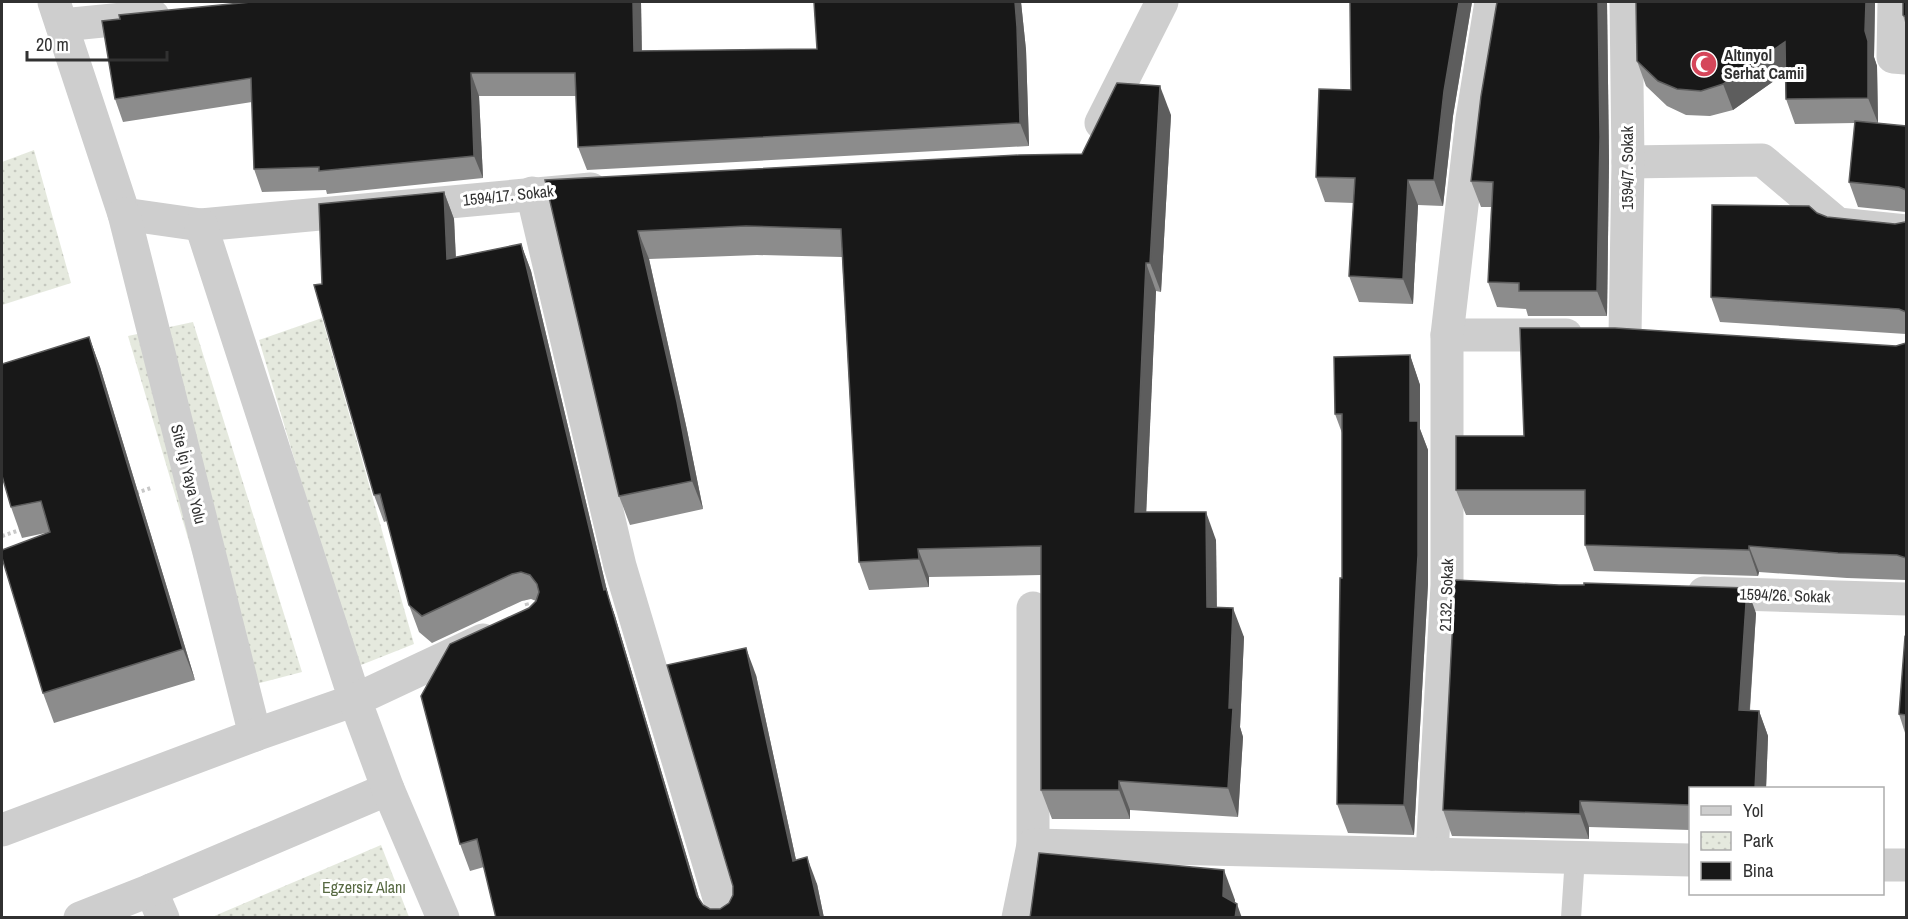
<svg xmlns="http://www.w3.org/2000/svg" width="1908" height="919" font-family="'Archivo Narrow',sans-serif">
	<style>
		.park { fill: url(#park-dots) }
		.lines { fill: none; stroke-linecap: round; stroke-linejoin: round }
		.path { stroke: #c8c8c8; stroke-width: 4; stroke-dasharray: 3 3; stroke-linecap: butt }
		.lane { stroke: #cecece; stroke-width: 20 }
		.street { stroke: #cecece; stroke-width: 33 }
		.wall { fill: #8c8c8c }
		.shaded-wall { fill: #5d5d5d }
		.building { fill: #181818; stroke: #5d5d5d; stroke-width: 1.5 }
		.labels { text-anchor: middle; stroke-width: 6; stroke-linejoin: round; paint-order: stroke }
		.poi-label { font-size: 16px; font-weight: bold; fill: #313131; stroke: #fff; text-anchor: start }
		.street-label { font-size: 16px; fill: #313131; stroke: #fff }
		.park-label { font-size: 16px; fill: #576942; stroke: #fff }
	</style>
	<defs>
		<pattern id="park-dots" width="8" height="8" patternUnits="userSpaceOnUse" patternTransform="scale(1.5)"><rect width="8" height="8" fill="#e5e9de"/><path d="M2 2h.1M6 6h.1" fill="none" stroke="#c5c8bf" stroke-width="1.8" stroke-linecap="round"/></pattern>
	</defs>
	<rect width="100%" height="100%" fill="#fff"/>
	<g class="park">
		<polygon points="34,150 71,283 2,305 2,162"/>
		<polygon points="322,318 414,644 356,667 259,340"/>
		<polygon points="193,322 302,672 233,690 128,336"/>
		<polygon points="381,845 409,917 212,917"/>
	</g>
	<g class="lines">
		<g class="path">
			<polyline points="136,493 151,488"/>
			<polyline points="2,536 23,529"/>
			<polyline points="525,597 529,613"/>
		</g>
		<polyline class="lane" points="1571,918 1575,857"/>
		<g class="street">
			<polyline points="54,2 124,214 201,225 591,189"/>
			<polyline points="1894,2 1893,57 1906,58"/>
			<polyline points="62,25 153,16"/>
			<polyline points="1101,123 1162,2"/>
			<polyline points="1628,162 1762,160 1838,224 1906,231"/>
			<polyline points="532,193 620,566 725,918"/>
			<polyline points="124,214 255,735"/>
			<polyline points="1447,335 1566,335"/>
			<polyline points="1625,335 1628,162 1626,2"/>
			<polyline points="1704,593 1906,599"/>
			<polyline points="2,830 255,735 355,700 201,225"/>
			<polyline points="1033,845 1033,608"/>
			<polyline points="1432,854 1447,585 1447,335 1472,119 1491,2"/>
			<polyline points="1882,865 1906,865"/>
			<polyline points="151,890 163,918"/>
			<polyline points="80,918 151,890 388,789"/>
			<polyline points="443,918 388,789 355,700 483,640"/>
			<polyline points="1018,918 1033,845 1690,860"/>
		</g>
	</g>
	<g class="wall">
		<polygon points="251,2 641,2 642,51 817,49 814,2 1021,2 1026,50 1029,146 587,170 578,147 576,96 479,96 483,178 327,194 326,190 262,192 254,169 252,102 123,122 115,99"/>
		<polygon points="1350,2 1472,2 1453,116 1443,206 1418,205 1413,304 1359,302 1349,276 1354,203 1325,202 1316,177 1351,90"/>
		<polygon points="1497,2 1607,2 1609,162 1607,316 1528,316 1526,309 1497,307 1488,282 1491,207 1481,207 1471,181"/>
		<polygon points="1875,2 1874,57 1877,66 1878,123 1906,126 1906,212 1858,207 1849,182 1855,123 1795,124 1786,99 1785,73 1733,110 1710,116 1686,115 1667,106 1646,86 1637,61"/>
		<polygon points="1906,2 1906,26 1903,15"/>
		<polygon points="1171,115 1161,292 1156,291 1146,512 1216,540 1217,608 1244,637 1240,727 1243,737 1238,817 1130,810 1130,819 1052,819 1041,790 1041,575 929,577 929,587 869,590 859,562 842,257 757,255 649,259 687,430 703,509 630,525 619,496 545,180 1082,154"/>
		<polygon points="444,192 454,219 456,257 521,244 531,271 609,599 615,616 700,901 703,905 710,909 720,909 729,903 733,895 756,675 796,860 817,884 824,918 496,918 484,867 470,871 460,844 529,608 536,601 531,599 522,601 432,643 419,632 409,605 387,521 384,522 374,495"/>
		<polygon points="1817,213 1827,217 1895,224 1905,222 1906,221 1906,334 1720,322 1711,297"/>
		<polygon points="89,337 100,367 195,680 54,723 43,693 50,532 22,538 11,507"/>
		<polygon points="1906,343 1906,580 1847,578 1759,572 1758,576 1594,571 1585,545 1585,515 1466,515 1456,490 1524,436"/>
		<polygon points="1410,355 1420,385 1420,429 1428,450 1428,584 1414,835 1348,833 1337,804 1342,578 1342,433 1335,414"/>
		<polygon points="1756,613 1750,710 1759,711 1768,736 1766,789 1690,789 1690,830 1589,827 1589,839 1452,836 1443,810"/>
		<polygon points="1906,638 1906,736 1899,714"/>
	</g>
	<g class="shaded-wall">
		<polygon points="633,2 641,2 642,74 634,51"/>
		<polygon points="1015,2 1021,2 1026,50 1029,146 1020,123"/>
		<polygon points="1459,2 1472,2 1453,116 1443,206 1434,180 1444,91"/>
		<polygon points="1598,2 1607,2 1609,162 1607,316 1597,291"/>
		<polygon points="1866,2 1875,2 1874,57 1877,66 1878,123 1868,98 1865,31"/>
		<polygon points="1785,42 1794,67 1733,110 1723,84"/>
		<polygon points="471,73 479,96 483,178 474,156"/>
		<polygon points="1160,86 1171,115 1161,292 1150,263"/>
		<polygon points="1408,180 1418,205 1413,304 1403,279"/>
		<polygon points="444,192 454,219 457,286 447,259"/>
		<polygon points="638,231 649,259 687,430 703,509 692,481"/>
		<polygon points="521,244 531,271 609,599 615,616 705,918 697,896 604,590"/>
		<polygon points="1146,263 1156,291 1145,541 1135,512"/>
		<polygon points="89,337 100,367 195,680 183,649"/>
		<polygon points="1410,355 1420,385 1420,429 1428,450 1428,584 1414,835 1404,805 1410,421"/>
		<polygon points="1206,512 1216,540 1217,636 1207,607"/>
		<polygon points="1749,546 1759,572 1758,576 1749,550"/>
		<polygon points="918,549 929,577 929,587 919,559"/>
		<polygon points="1747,588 1756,613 1748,735 1739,710"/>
		<polygon points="1233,608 1244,637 1240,727 1243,737 1238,817 1228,788 1229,708"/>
		<polygon points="746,648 756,675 802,888 793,861"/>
		<polygon points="1759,711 1768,736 1766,789 1755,789"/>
		<polygon points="1119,781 1130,810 1130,819 1119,790"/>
		<polygon points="1580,801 1589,827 1589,839 1580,814"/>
		<polygon points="807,857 817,884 824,918 821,918"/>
		<polygon points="1224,870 1235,900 1234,918 1223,896"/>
		<polygon points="1237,904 1242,918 1235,918"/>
	</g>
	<g class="building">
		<polygon points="251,2 633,2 634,51 817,49 814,2 1015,2 1017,27 1020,123 578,147 575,73 471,73 474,156 319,171 319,167 254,169 251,78 115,99 102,21 120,19 119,15"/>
		<polygon points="1350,2 1459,2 1444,91 1434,180 1408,180 1403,279 1349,276 1355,178 1316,177 1319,89 1351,90"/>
		<polygon points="1497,2 1598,2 1600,137 1597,291 1519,291 1519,283 1488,282 1493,182 1471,181 1481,96"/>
		<polygon points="1636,2 1866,2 1865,31 1868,41 1868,98 1786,99 1785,42 1723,84 1701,91 1677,89 1658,81 1637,61"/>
		<polygon points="1903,2 1906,2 1906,17 1903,15"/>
		<polygon points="1117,83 1160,86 1150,263 1146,263 1135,512 1206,512 1207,607 1233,608 1229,708 1233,708 1228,788 1119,781 1119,790 1041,790 1041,546 918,549 919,559 859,562 841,229 746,226 638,231 677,402 692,481 619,496 545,180 1019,155 1082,154"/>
		<polygon points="1855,121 1906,126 1906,190 1899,187 1849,182"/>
		<polygon points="444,192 447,259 521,244 604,590 606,589 697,896 703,905 710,909 720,909 729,903 733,895 733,886 667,665 746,648 793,861 807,857 821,918 496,918 477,839 460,844 421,696 450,644 529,608 536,601 539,592 537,584 530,575 521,572 512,574 422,616 409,605 380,494 374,495 314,285 322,284 319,204"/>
		<polygon points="1712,205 1809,206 1817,213 1827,217 1895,224 1905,222 1906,221 1906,312 1899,309 1711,297"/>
		<polygon points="1520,328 1615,328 1896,346 1906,343 1906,558 1897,555 1838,553 1749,546 1749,550 1585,545 1585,490 1456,490 1456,436 1524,436"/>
		<polygon points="89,337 183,649 43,693 2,558 2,550 50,532 41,501 11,507 2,476 2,364"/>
		<polygon points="1410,355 1410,421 1418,421 1418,555 1404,805 1337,804 1340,578 1342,578 1342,414 1335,414 1334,357"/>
		<polygon points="1455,580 1559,585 1584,585 1584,583 1747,588 1739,710 1759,711 1755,789 1690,789 1690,805 1580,801 1580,814 1443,810"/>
		<polygon points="1905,637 1906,638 1906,715 1899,714"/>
		<polygon points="1039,853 1224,870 1223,896 1237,904 1235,918 1030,918"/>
	</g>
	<defs>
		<symbol id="mosque-disc" viewBox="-11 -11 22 22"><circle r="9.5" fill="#d5465a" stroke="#fff"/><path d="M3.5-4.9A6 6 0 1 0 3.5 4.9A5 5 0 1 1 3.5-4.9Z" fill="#fff"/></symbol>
	</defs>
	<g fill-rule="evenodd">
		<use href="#mosque-disc" x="1689" y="49" width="30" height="30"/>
	</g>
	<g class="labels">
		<g class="poi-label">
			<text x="1724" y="61">Altınyol<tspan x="1724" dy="18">Serhat Camii</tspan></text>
		</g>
		<g class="street-label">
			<text transform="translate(1627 168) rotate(-90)" y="6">1594/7. Sokak</text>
			<text transform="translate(508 195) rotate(-6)" y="6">1594/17. Sokak</text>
			<text transform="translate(189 474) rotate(76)" y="6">Site İçi Yaya Yolu</text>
			<text transform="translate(1446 595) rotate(-88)" y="6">2132. Sokak</text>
			<text transform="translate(1785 595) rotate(2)" y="6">1594/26. Sokak</text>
		</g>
		<g class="park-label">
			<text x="364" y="893">Egzersiz Alanı</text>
		</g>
	</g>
	<rect width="1908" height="919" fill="none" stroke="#313131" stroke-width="6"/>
	<rect x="1689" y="787" width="195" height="108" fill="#ffffff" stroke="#adadad" stroke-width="1.5"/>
	<rect x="1701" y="806" width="30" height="9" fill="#cecece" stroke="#adadad" stroke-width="1.5"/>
	<text x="1743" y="817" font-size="18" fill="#313131">Yol</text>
	<rect x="1701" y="832" width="30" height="18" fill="url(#park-dots)" stroke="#adadad" stroke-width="1.5"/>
	<text x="1743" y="847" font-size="18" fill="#313131">Park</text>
	<rect x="1701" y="862" width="30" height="18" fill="#181818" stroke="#adadad" stroke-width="1.5"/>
	<text x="1743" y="877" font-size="18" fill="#313131">Bina</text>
	<path d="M27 51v9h140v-9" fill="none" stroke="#313131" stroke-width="3"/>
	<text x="36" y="51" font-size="18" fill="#313131" stroke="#ffffff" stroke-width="4.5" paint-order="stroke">20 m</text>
</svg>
